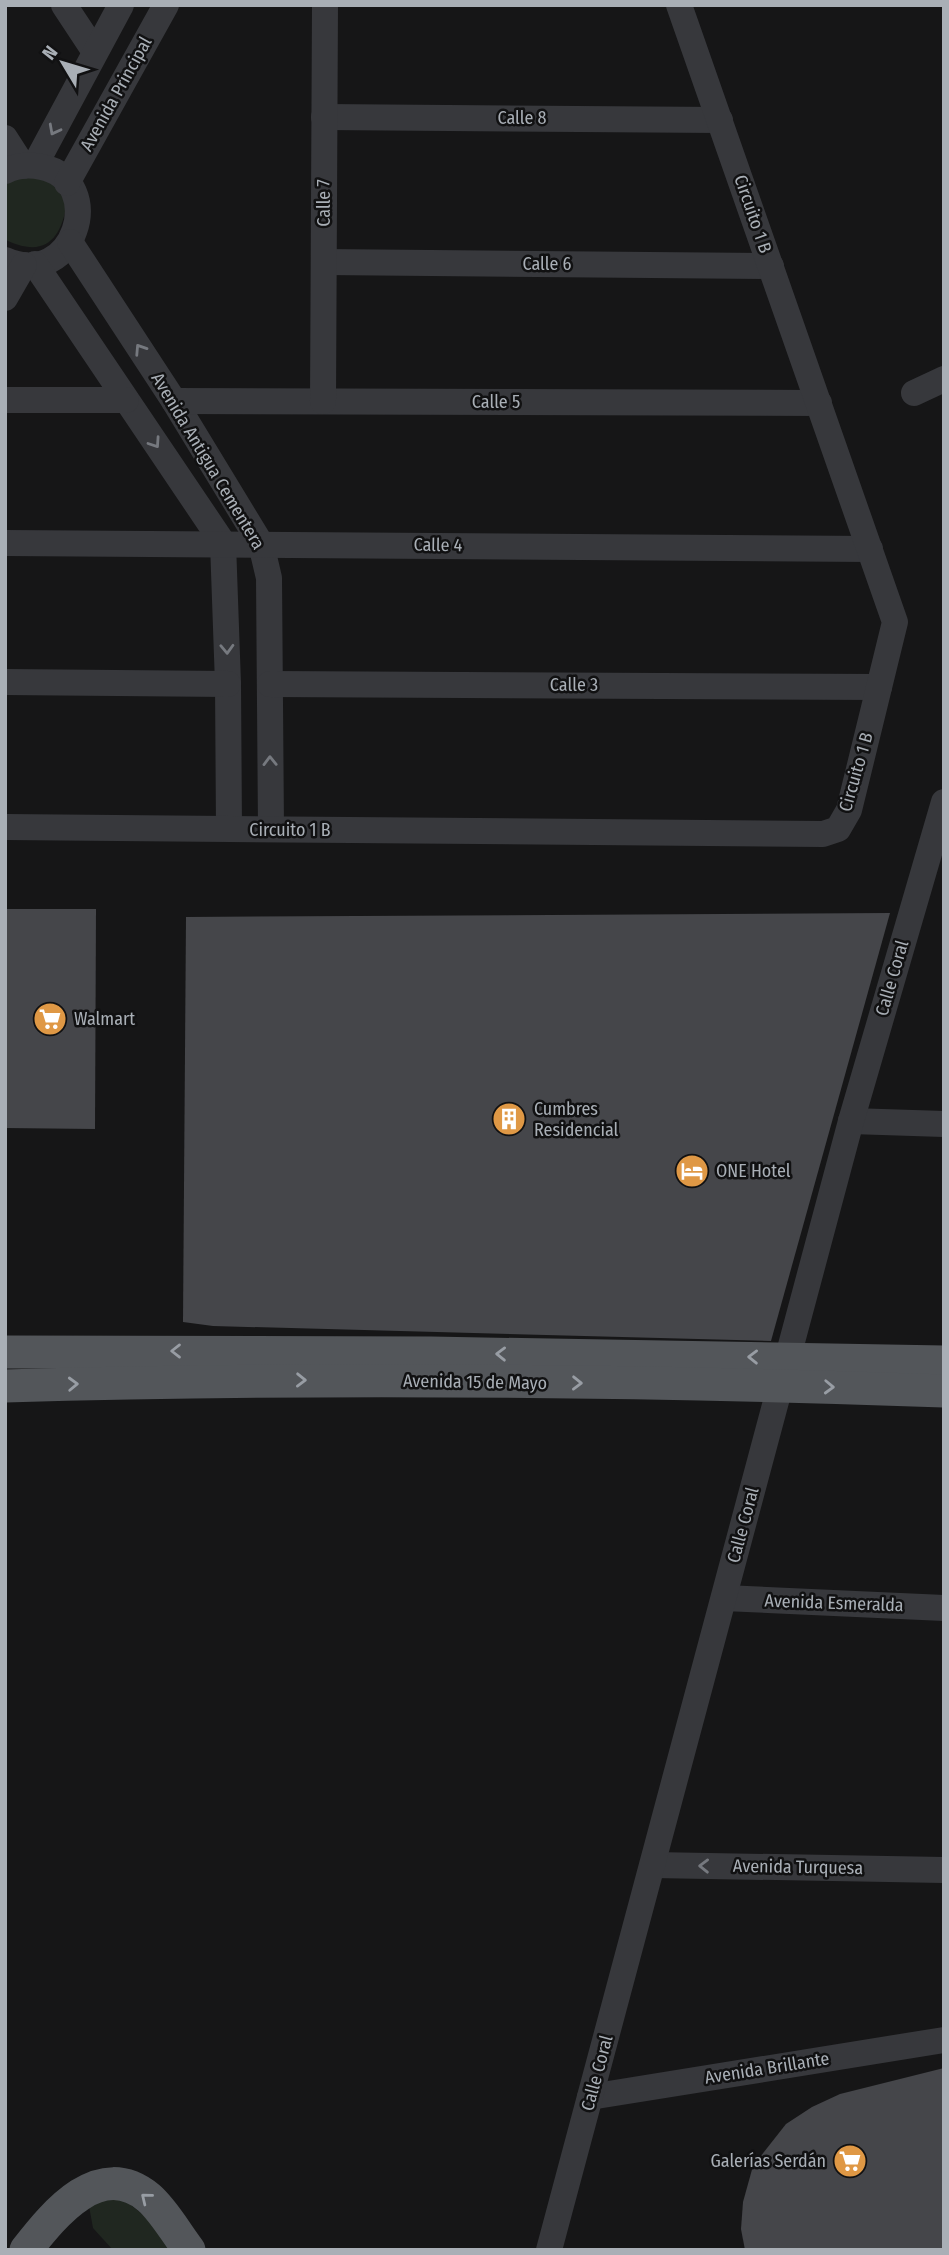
<svg xmlns="http://www.w3.org/2000/svg" width="949" height="2255" font-family="'Fira Sans Condensed',sans-serif">
	<style>
		.green { fill: #202720 }
		.building { fill: #45464a }
		.lines { fill: none; stroke-linecap: round; stroke-linejoin: round }
		.minor { stroke: #37383c; stroke-width: 26 }
		.major { stroke: #53565a; stroke-width: 33 }
		.oneway { stroke: #76797f }
		.oneway2 { stroke: #989da4 }
		.labels { text-anchor: middle; stroke-width: 5; stroke-linejoin: round; paint-order: stroke }
		.street-label { font-size: 18px; fill: #a9afb6; stroke: #111112 }
		.poi-label { font-size: 18px; fill: #a9afb6; stroke: #111112; text-anchor: start }
	</style>
	<rect width="100%" height="100%" fill="#161617"/>
	<g class="green">
		<path d="M45,174l22,29c-6,35 -21,55 -59,38l-3,-2v-59z"/>
		<polygon points="109,2188 188,2250 113,2250 93,2228 89,2206"/>
	</g>
	<g class="building">
		<polygon points="5,909 96,909 95,1129 5,1128"/>
		<polygon points="890,913 771,1341 213,1326 183,1322 186,917"/>
		<polygon points="944,2068 944,2250 745,2250 741,2229 743,2202 753,2166 786,2124 812,2107 840,2094"/>
	</g>
	<g class="lines">
		<g class="minor">
			<polyline points="64,5 95,52"/>
			<polyline points="324,117 720,120"/>
			<polyline points="5,138 23,166"/>
			<polyline points="35,165 121,5"/>
			<path d="M5,171c12,-6 24,-7 37,-4 66,14 33,124 -37,93"/>
			<polyline points="67,183 166,5"/>
			<polyline points="70,242 174,401 261,544 269,578 271,829"/>
			<polyline points="324,262 771,266"/>
			<polyline points="35,264 223,543 228,684 229,829"/>
			<polyline points="5,298 24,265"/>
			<polyline points="914,393 944,379"/>
			<polyline points="5,400 126,400"/>
			<polyline points="174,401 819,403"/>
			<polyline points="323,401 325,5"/>
			<polyline points="5,543 870,549"/>
			<polyline points="5,682 228,684"/>
			<polyline points="270,684 879,687"/>
			<polyline points="5,827 823,834 838,829 849,810 895,622 679,5"/>
			<polyline points="851,1121 944,1124"/>
			<polyline points="724,1598 944,1608"/>
			<polyline points="653,1865 944,1870"/>
			<polyline points="590,2097 944,2040"/>
			<polyline points="549,2250 851,1121 944,802"/>
		</g>
		<g class="major">
			<polyline points="5,1352 431,1353 944,1362"/>
			<path d="M5,1386c313,-9 626,-6 939,5"/>
			<path d="M26,2250c29,-37 74,-93 123,-52 15,13 27,35 40,52"/>
		</g>
	</g>
	<defs><path id="oneway-chevron" d="M-2-3.5L2.5 0L-2 3.5" fill="none" stroke-width="1.6" stroke-linecap="round" stroke-linejoin="round" transform="scale(1.75)"/></defs>
	<g class="oneway">
		<use href="#oneway-chevron" transform="translate(54 130) rotate(118)"/>
		<use href="#oneway-chevron" transform="translate(140 349) rotate(-123)"/>
		<use href="#oneway-chevron" transform="translate(155 443) rotate(56)"/>
		<use href="#oneway-chevron" transform="translate(227 649) rotate(88)"/>
		<use href="#oneway-chevron" transform="translate(270 761) rotate(-91)"/>
		<use href="#oneway-chevron" transform="translate(704 1866) rotate(-179)"/>
	</g>
	<g class="oneway2">
		<use href="#oneway-chevron" transform="translate(176 1351) rotate(180)"/>
		<use href="#oneway-chevron" transform="translate(501 1354) rotate(-179)"/>
		<use href="#oneway-chevron" transform="translate(753 1357) rotate(-179)"/>
		<use href="#oneway-chevron" transform="translate(301 1380) rotate(1)"/>
		<use href="#oneway-chevron" transform="translate(577 1383) rotate(1)"/>
		<use href="#oneway-chevron" transform="translate(73 1384) rotate(-2)"/>
		<use href="#oneway-chevron" transform="translate(829 1387) rotate(2)"/>
		<use href="#oneway-chevron" transform="translate(146 2198) rotate(-141)"/>
	</g>
	<defs>
		<symbol id="supermarket-disc" viewBox="-11 -11 22 22"><circle r="9.5" fill="#df9845" stroke="#111112"/><path d="M-6-5.5h2.5l.6 2H6L4.5 2H-2.5L-4.4-4H-6ZM-1.5 3.2a1.3 1.3 0 1 0 .1 0ZM3 3.2a1.3 1.3 0 1 0 .1 0Z" fill="#fff"/></symbol>
		<symbol id="building-disc" viewBox="-11 -11 22 22"><circle r="9.5" fill="#df9845" stroke="#111112"/><path d="M-4-6H4V6H1V3H-1V6H-4ZM-2.5-4.3h1.7v1.8h-1.7ZM.8-4.3h1.7v1.8H.8ZM-2.5-1h1.7V.8h-1.7ZM.8-1h1.7V.8H.8Z" fill="#fff"/></symbol>
		<symbol id="hotel-disc" viewBox="-11 -11 22 22"><circle r="9.5" fill="#df9845" stroke="#111112"/><path d="M-6-4.5h1.5V1H6V5H4.5V3h-9V5H-6ZM-4 0a1.8 1.8 0 1 1 3.6 0ZM.5 0V-2.5h3Q6-2.5 6 0Z" fill="#fff"/></symbol>
	</defs>
	<g fill-rule="evenodd">
		<use href="#supermarket-disc" x="31" y="1000" width="38" height="38"/>
		<use href="#building-disc" x="490" y="1100" width="38" height="38"/>
		<use href="#hotel-disc" x="673" y="1152" width="38" height="38"/>
		<use href="#supermarket-disc" x="831" y="2142" width="38" height="38"/>
	</g>
	<g class="labels">
		<g class="street-label">
			<text transform="translate(116 94) rotate(-61)" y="6">Avenida Principal</text>
			<text x="522" y="124">Calle 8</text>
			<text transform="translate(324 203) rotate(-90)" y="6">Calle 7</text>
			<text transform="translate(753 214) rotate(71)" y="6">Circuito 1 B</text>
			<text x="547" y="270">Calle 6</text>
			<text x="496" y="408">Calle 5</text>
			<text transform="translate(208 461) rotate(59)" y="6">Avenida Antigua Cementera</text>
			<text transform="translate(438 545) rotate(1)" y="6">Calle 4</text>
			<text x="574" y="691">Calle 3</text>
			<text transform="translate(856 772) rotate(-74)" y="6">Circuito 1 B</text>
			<text x="290" y="836">Circuito 1 B</text>
			<text transform="translate(892 978) rotate(-74)" y="6">Calle Coral</text>
			<text transform="translate(475 1382) rotate(1)" y="6">Avenida 15 de Mayo</text>
			<text transform="translate(743 1525) rotate(-75)" y="6">Calle Coral</text>
			<text transform="translate(834 1603) rotate(2)" y="6">Avenida Esmeralda</text>
			<text transform="translate(798 1867) rotate(1)" y="6">Avenida Turquesa</text>
			<text transform="translate(767 2068) rotate(-9)" y="6">Avenida Brillante</text>
			<text transform="translate(597 2073) rotate(-75)" y="6">Calle Coral</text>
		</g>
		<g class="poi-label">
			<text x="74" y="1025">Walmart</text>
			<text x="534" y="1115">Cumbres<tspan x="534" dy="21">Residencial</tspan></text>
			<text x="716" y="1177">ONE Hotel</text>
			<text x="826" y="2167" text-anchor="end">Galerías Serdán</text>
		</g>
	</g>
	<rect width="949" height="2255" fill="none" stroke="#a9afb6" stroke-width="14"/>
	<g transform="translate(63 63) rotate(308)" stroke="#111112" stroke-width="5" paint-order="stroke">
	<path d="M0-5L12 26L0 18L-12 26Z" fill="#a9afb6"/>
	<text y="-10" font-size="19" font-weight="bold" text-anchor="middle" fill="#a9afb6">N</text>
	</g>
</svg>
